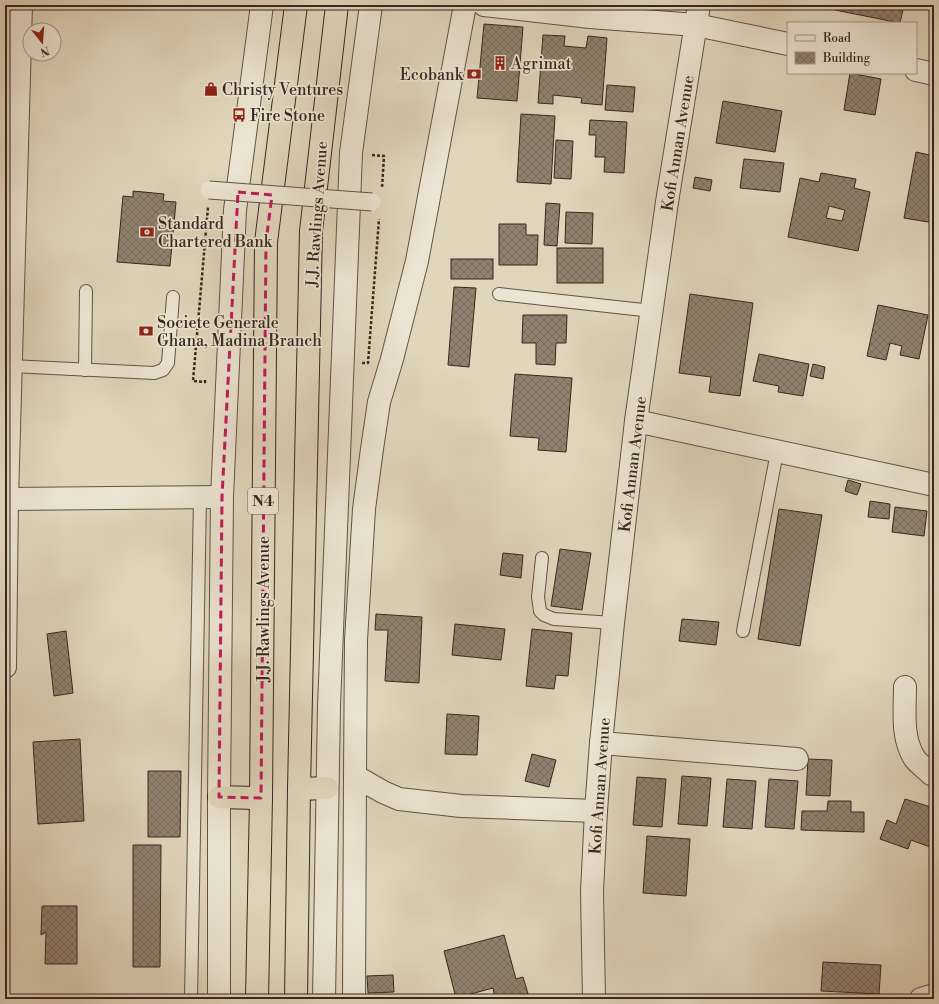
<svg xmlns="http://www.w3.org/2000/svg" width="939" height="1004" font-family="'Libre Bodoni',serif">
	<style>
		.building { fill: url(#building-cross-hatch); stroke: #382620; fill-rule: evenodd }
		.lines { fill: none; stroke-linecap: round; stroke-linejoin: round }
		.service-casing { stroke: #625247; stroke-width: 14 }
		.minor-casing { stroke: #625247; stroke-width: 24 }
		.trunk-casing { stroke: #382620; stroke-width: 24 }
		.path { stroke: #382620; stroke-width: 2.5; stroke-dasharray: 3 2; stroke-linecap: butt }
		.service { stroke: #ece4d3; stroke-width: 12 }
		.minor { stroke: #ece4d3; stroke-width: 22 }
		.trunk { stroke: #e1d6bc; stroke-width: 22 }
		.pedestrian-bridge-casing { stroke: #625247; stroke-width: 19; stroke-linecap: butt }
		.pedestrian-bridge { stroke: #ece4d3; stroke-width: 17 }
		.marked { fill: none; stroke: #c2185b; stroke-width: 3; stroke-dasharray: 8 5; stroke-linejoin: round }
		.labels { text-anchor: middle; stroke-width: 3.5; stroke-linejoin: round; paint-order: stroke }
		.shield { fill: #ece4d3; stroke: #6e5f56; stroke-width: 1 }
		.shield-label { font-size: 15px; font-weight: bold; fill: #382620 }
		.poi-label { font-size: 16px; fill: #382620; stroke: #ece4d3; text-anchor: start }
		.street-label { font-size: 16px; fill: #382620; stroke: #ece4d3 }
	</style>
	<defs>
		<pattern id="building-cross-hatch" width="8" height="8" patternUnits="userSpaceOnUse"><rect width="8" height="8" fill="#908271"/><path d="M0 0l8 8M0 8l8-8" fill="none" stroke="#776a5c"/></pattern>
	</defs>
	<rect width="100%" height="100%" fill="#e1d6bc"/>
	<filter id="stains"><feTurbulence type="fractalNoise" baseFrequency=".005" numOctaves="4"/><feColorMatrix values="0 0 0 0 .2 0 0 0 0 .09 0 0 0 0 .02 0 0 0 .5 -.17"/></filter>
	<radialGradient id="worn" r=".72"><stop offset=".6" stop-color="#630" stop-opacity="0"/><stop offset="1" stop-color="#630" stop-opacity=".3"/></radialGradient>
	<g class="building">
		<polygon points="836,5 904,5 900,23 835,10"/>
		<polygon points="484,24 523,27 517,101 477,98"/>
		<polygon points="543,35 565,36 564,46 586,48 588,36 607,38 602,105 581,103 582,98 553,95 553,104 538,103"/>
		<polygon points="850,73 881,79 875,115 844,110"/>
		<polygon points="607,85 635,87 633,112 605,110"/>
		<polygon points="723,101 782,111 775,152 716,143"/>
		<polygon points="521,114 555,116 551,184 517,182"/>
		<polygon points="590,120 627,122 624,173 604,172 605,157 595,157 596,135 589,135"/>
		<polygon points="556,140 573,141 571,179 554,178"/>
		<polygon points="916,152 934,156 934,223 904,218"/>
		<polygon points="744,159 784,163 780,192 740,188"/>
		<path d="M821,173l35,6 -2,9 16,4 -12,59 -70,-14 12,-59 19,4zM829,206l16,4 -3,11 -16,-3z"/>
		<polygon points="695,177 712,180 710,191 693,188"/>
		<polygon points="133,191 164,194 163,201 176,202 170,266 117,262 123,196 133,197"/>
		<polygon points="546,203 560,204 557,246 544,245"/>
		<polygon points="566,212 593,213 592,244 565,243"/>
		<polygon points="499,224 526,224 526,235 538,235 537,265 499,265"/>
		<rect x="557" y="248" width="46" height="35"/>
		<rect x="451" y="259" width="42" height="20"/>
		<polygon points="454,287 476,288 469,367 448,365"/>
		<polygon points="690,294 753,303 740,396 709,392 711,377 679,373"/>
		<polygon points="878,305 928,315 919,359 900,355 902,346 890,343 886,360 867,356"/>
		<polygon points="523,315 567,315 566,343 556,343 555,365 536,364 536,343 522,343"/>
		<polygon points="759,354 809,364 803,396 778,392 779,386 753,381"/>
		<polygon points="813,364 825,367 823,379 810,376"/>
		<polygon points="515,374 572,378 566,452 538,450 539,438 510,436"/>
		<polygon points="848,480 861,484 857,495 845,491"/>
		<polygon points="870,501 890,504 889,519 868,517"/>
		<polygon points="895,507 927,511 924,536 892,532"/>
		<polygon points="779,509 822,515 800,646 758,639"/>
		<polygon points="560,549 591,553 582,610 551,606"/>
		<polygon points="503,553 523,555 521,578 500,575"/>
		<polygon points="376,614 422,617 419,683 385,681 388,630 375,630"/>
		<polygon points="682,619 719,622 716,645 679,641"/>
		<polygon points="455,624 505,629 501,660 452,655"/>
		<polygon points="532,629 572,633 568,676 556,675 554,689 526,686"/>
		<polygon points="66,631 73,693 54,696 47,634"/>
		<polygon points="447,714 479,716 477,755 445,754"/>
		<polygon points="80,739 84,821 38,824 33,742"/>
		<polygon points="532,754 556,760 549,787 525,781"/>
		<polygon points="808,759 832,760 830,796 806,795"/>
		<polygon points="148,771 181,771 180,837 148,837"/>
		<polygon points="682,776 711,778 707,826 678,824"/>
		<polygon points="637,777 666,779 662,827 633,825"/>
		<polygon points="727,779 756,781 752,829 723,827"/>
		<polygon points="769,779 798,781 794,829 765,827"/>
		<polygon points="905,799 934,808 934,835 930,847 911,840 908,849 880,839 887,820 896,824"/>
		<polygon points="828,801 851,801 851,812 864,812 864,832 801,830 802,811 827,811"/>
		<polygon points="647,836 690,839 686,896 643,893"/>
		<polygon points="133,845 161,845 160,967 133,967"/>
		<polygon points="42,906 77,906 77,964 45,964 46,932 41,935"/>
		<polygon points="504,935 516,979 523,977 529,997 519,999 495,999 493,988 456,998 444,951"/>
		<polygon points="823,962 881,965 879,994 821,991"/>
		<polygon points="393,975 394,992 368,993 367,976"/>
	</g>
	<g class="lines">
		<defs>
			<g id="service">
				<polyline points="499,294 652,311"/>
				<polyline points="11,366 154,373 163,370 168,363 173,297"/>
				<polyline points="85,370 86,291"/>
				<polyline points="542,558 538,597 540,611 544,615 554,619 613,623"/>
				<polyline points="743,631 777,452"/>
				<polyline points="191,999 200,498"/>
			</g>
			<g id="minor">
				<polyline points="465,5 417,261 392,359 379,402 372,449 364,509 356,640 355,776 383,792 399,799 461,806 596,811"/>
				<polyline points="484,5 590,17 696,25 788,44"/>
				<polyline points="916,70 934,74"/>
				<polyline points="636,421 934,485"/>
				<polyline points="5,499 222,497"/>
				<polyline points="5,667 7,499 21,5"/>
				<path d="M905,687c0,23 -4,51 10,72 4,5 11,10 16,15l3,1"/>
				<polyline points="601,743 797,759"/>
				<polyline points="219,999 219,797 222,497 235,210 262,5"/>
				<polyline points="324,999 329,706 351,153 371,5"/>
				<polyline points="354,999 355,776"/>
				<polyline points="594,999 592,892 596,811 601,743 613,623 636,421 667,202 699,5"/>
				<polyline points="921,999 934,995"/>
			</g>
			<g id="trunk">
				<polyline points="299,789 327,788"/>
				<polyline points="219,797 261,798"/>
				<polyline points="257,999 261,798 266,242 296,5"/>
				<polyline points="296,999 299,789 311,231 337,5"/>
			</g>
		</defs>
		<use href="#service" class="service-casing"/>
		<use href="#minor" class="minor-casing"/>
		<use href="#trunk" class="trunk-casing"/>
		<g class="path">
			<polyline points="372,155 384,156 382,188"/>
			<polyline points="362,363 368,363 379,219"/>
			<polyline points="205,380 205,382 193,381 208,207"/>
		</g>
		<use href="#service" class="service"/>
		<use href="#minor" class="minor"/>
		<use href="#trunk" class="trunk"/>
		<defs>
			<polyline id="pedestrian-bridge" points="209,190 372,202"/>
		</defs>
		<use href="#pedestrian-bridge" class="pedestrian-bridge-casing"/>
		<use href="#pedestrian-bridge" class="pedestrian-bridge"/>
	</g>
	<path class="marked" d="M238,192l34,3 -6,47 -5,556 -42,-1 3,-300z"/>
	<defs>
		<symbol id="building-bare" viewBox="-9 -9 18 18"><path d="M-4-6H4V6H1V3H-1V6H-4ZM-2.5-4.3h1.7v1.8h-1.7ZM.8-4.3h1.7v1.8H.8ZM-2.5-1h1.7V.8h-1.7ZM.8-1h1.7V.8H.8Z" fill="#8f2418" stroke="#ece4d3" stroke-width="2.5" paint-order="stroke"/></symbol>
		<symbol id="bank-bare" viewBox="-9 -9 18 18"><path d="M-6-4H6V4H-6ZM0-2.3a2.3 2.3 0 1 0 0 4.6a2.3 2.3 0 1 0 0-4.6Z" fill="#8f2418" stroke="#ece4d3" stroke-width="2.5" paint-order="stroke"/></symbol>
		<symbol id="shop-bare" viewBox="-9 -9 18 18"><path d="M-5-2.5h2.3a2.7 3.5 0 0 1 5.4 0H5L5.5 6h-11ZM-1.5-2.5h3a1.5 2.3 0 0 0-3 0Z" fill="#8f2418" stroke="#ece4d3" stroke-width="2.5" paint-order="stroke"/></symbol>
		<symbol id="bus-bare" viewBox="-9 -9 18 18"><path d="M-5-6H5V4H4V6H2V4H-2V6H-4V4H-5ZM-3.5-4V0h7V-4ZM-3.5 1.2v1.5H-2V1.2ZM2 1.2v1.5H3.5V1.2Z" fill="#8f2418" stroke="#ece4d3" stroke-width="2.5" paint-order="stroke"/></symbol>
	</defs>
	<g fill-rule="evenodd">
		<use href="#building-bare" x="490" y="53" width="20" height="20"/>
		<use href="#bank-bare" x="464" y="64" width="20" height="20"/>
		<use href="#shop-bare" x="201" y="79" width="20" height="20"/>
		<use href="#bus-bare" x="229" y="105" width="20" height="20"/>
		<use href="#bank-bare" x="137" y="222" width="20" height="20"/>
		<use href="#bank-bare" x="136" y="321" width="20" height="20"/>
	</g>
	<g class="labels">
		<rect class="shield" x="248" y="488" width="30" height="26" rx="3"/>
		<g class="shield-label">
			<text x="263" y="506">N4</text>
		</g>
		<g class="poi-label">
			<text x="511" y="69">Agrimat</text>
			<text x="463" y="80" text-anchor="end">Ecobank</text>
			<text x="222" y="95">Christy Ventures</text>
			<text x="250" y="121">Fire Stone</text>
			<text x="158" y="229">Standard<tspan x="158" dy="18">Chartered Bank</tspan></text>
			<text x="157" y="328">Societe Generale<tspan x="157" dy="18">Ghana, Madina Branch</tspan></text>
		</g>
		<g class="street-label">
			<text transform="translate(677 143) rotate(-81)" y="6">Kofi Annan Avenue</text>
			<text transform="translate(316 214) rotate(-86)" y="6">J.J. Rawlings Avenue</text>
			<text transform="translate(632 464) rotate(-83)" y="6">Kofi Annan Avenue</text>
			<text transform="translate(263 609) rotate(-90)" y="6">J.J. Rawlings Avenue</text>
			<text transform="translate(599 786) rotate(-86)" y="6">Kofi Annan Avenue</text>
		</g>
	</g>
	<rect width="939" height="1004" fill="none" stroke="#e1d6bc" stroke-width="20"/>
	<rect x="6" y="6" width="927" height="992" fill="none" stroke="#382620" stroke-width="2"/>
	<rect x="10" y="10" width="919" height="984" fill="none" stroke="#382620"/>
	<rect x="787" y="22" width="130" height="52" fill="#ece4d3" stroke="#a4988b"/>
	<rect x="795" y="35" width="20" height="6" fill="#ece4d3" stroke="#a4988b"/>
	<text x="823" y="42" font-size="12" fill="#382620">Road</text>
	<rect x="795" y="52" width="20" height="12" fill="url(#building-cross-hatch)" stroke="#a4988b"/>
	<text x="823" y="62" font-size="12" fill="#382620">Building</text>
	<g transform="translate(42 42) rotate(163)"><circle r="19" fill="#ece4d3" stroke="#a4988b"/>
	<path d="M0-3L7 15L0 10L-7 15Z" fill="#8f2418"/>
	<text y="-6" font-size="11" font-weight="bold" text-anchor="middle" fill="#382620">N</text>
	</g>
	<rect width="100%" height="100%" filter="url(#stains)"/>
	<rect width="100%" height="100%" fill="url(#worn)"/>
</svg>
